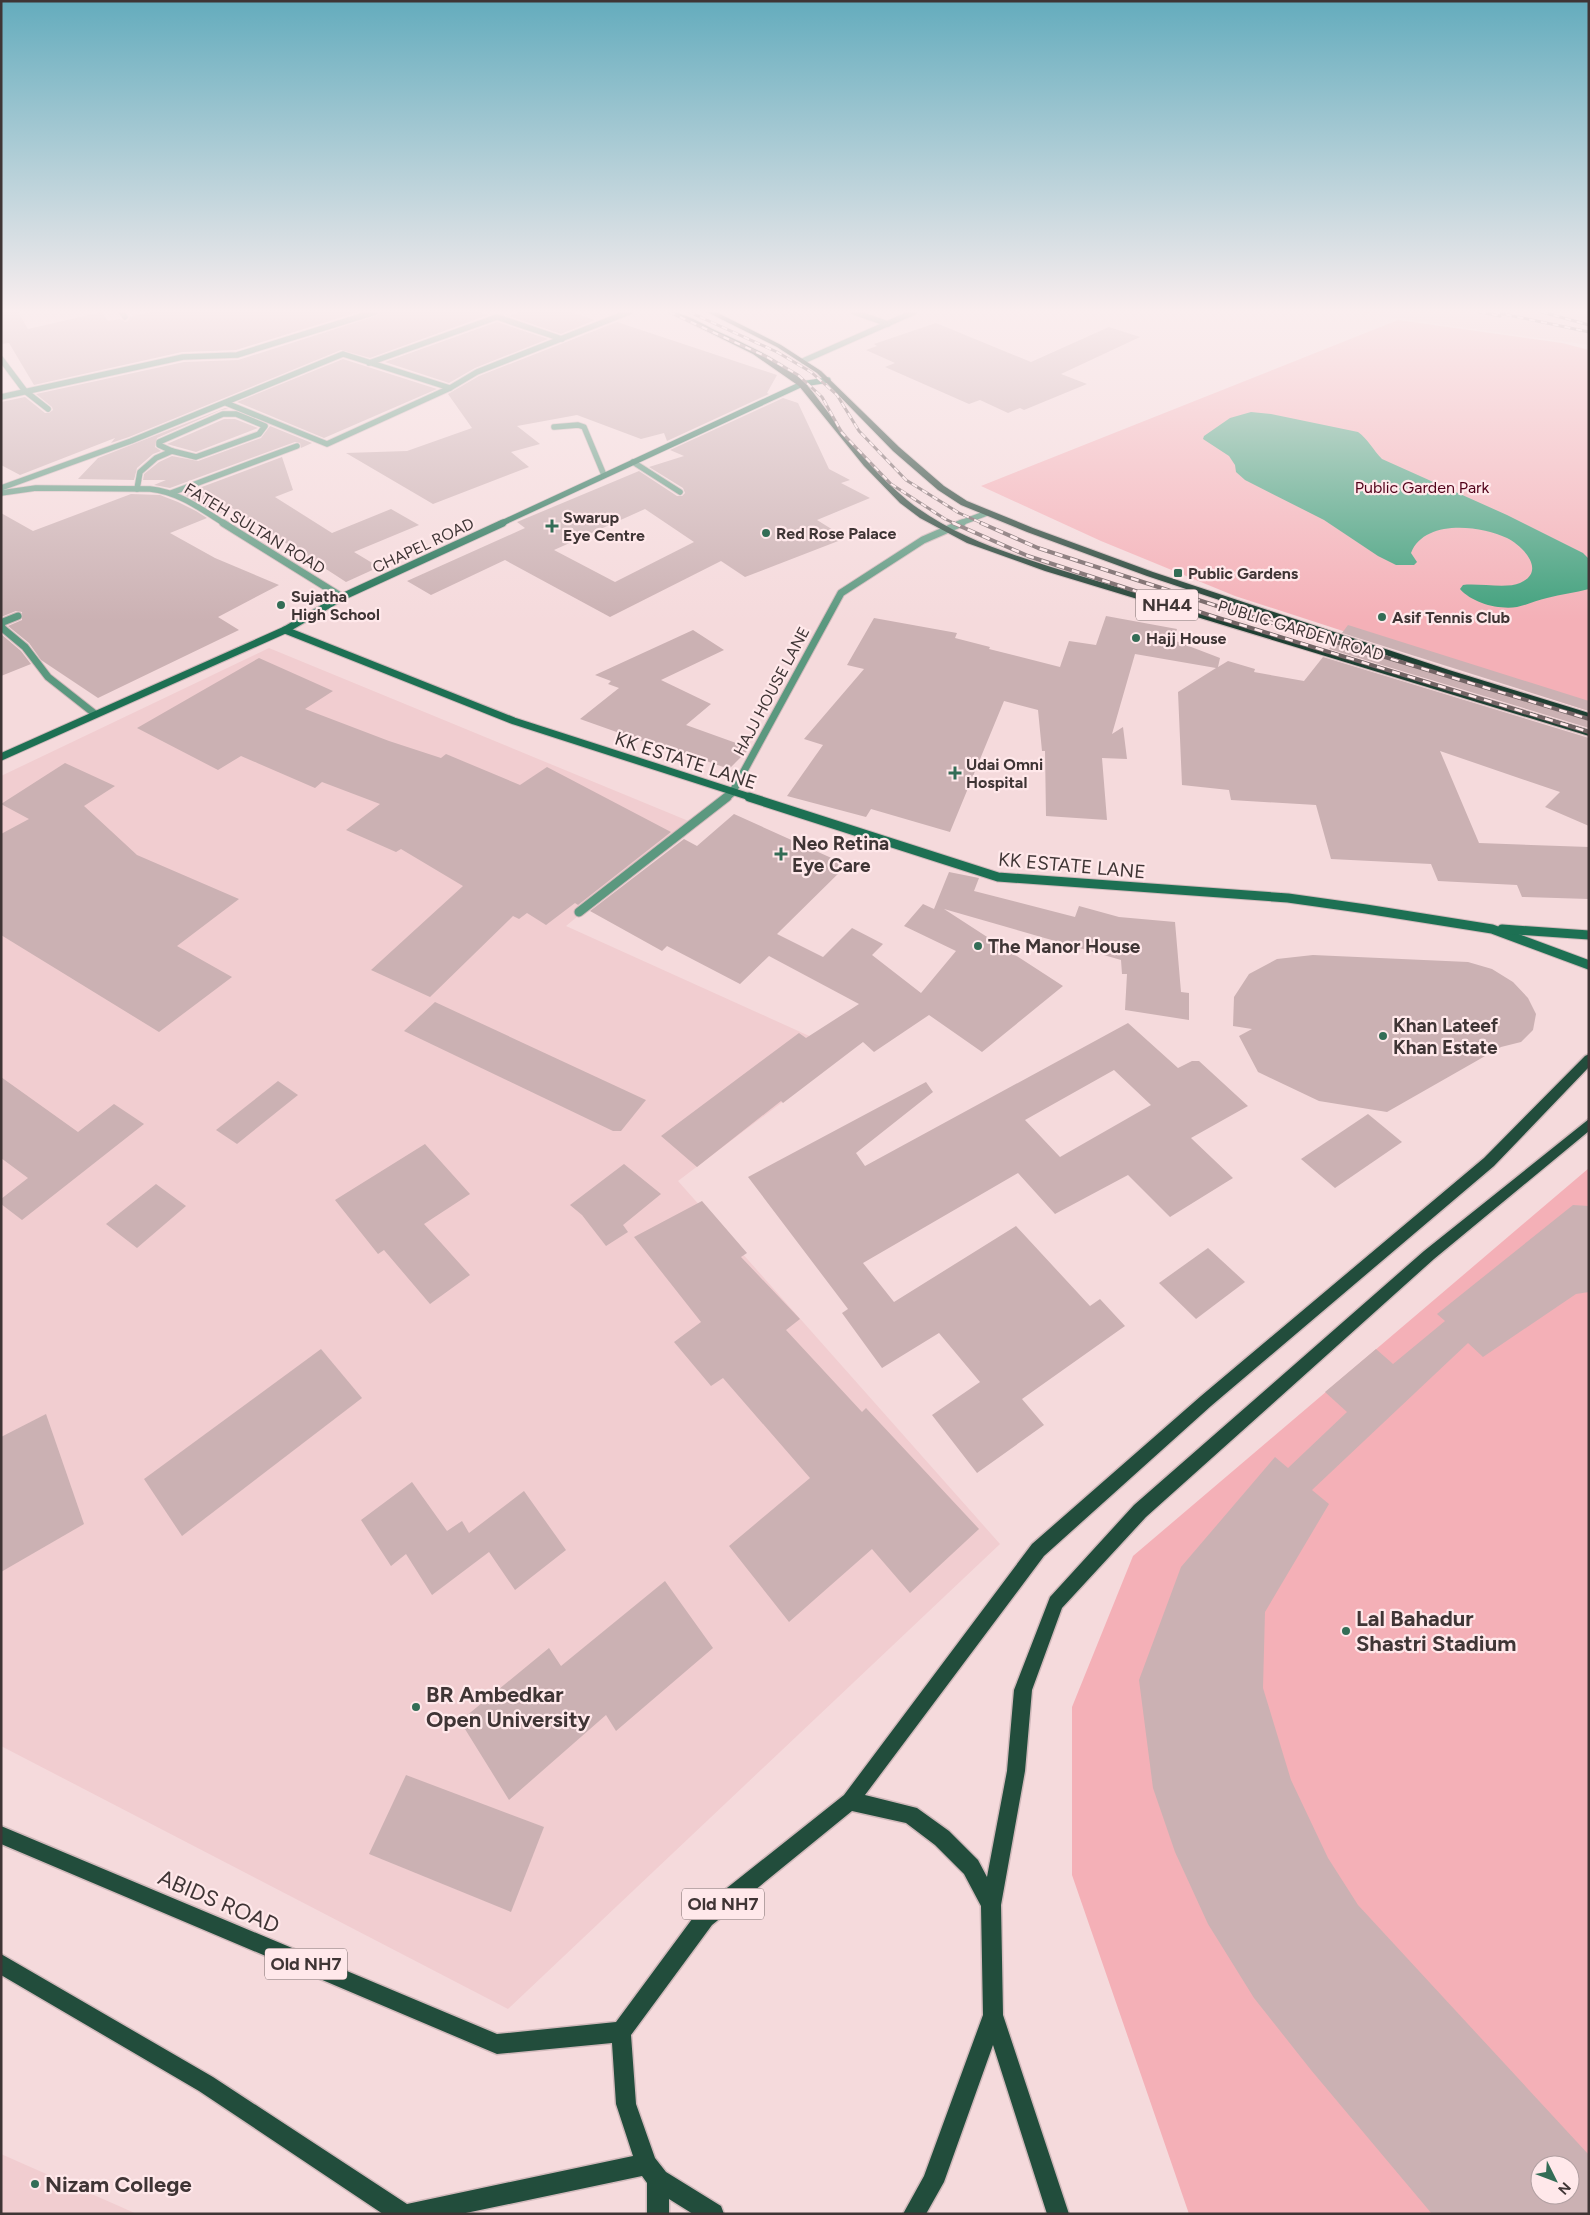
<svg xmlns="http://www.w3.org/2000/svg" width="1590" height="2215" font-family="Figtree,sans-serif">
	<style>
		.built { fill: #f1cdd0 }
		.green { fill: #f4b0b7; fill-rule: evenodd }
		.water { fill: #3fa07c }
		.building { fill: #cbb1b3; fill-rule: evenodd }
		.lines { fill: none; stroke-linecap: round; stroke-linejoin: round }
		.minor-far2-casing { stroke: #d1b9bb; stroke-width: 7 }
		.minor-far1-casing { stroke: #d1b9bb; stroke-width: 9 }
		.minor-casing { stroke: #d1b9bb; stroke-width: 11 }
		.tertiary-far1-casing { stroke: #d1b9bb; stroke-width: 7 }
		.tertiary-casing { stroke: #d1b9bb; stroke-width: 9 }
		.secondary-far2-casing { stroke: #d1b9bb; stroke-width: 7 }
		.secondary-far1-casing { stroke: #d1b9bb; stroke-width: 9 }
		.secondary-casing { stroke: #d1b9bb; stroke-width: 11 }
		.primary-casing { stroke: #d1b9bb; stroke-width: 3 }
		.trunk-casing { stroke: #d1b9bb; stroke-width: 2 }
		.minor-far2 { stroke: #5b987f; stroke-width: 5.5 }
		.minor-far1 { stroke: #5b987f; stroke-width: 7 }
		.minor { stroke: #5b987f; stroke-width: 9 }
		.tertiary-far1 { stroke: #5b987f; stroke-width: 5.5 }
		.tertiary { stroke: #5b987f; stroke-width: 7 }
		.secondary-far2 { stroke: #1d7053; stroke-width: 5.5 }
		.secondary-far1 { stroke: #1d7053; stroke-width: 7 }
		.secondary { stroke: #1d7053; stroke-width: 9 }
		.primary { fill: #224d3c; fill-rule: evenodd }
		.trunk { fill: #1e3f32; fill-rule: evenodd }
		.rail-far1-casing { stroke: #736465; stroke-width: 3 }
		.rail-casing { stroke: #736465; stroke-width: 4 }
		.rail-far1 { stroke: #ffe8ea; stroke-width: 2; stroke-dasharray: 6; stroke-linecap: butt }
		.rail { stroke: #ffe8ea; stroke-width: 2.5; stroke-dasharray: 8; stroke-linecap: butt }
		.poi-dot { fill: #336d56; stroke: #ffe8ea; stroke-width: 2 }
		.labels { text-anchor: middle; stroke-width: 4.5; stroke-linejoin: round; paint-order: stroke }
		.far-park-label { font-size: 16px; fill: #52031a; stroke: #ffe8ea }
		.far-poi-label { font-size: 16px; font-weight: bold; fill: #3f3535; stroke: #ffe8ea; text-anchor: start }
		.far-street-label { font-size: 16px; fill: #3f3535; stroke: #ffe8ea }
		.shield { fill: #ffe8ea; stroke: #796b6b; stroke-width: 1 }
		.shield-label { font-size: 18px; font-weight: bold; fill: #3f3535 }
		.street-label { font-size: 19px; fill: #3f3535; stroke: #ffe8ea }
		.poi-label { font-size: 19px; font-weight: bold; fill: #3f3535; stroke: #ffe8ea; text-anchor: start }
		.near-poi-label { font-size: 22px; font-weight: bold; fill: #3f3535; stroke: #ffe8ea; text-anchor: start }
		.near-street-label { font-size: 22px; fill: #3f3535; stroke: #ffe8ea }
	</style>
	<rect width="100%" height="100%" fill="#f5dadc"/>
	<g class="built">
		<polygon points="1358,312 1589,312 1589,345 1380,316"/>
		<polygon points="269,648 691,822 566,926 847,1053 678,1181 1000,1544 508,2009 1,1746 1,776"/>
		<polygon points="1,2154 137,2214 1,2214"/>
	</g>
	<g class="green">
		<polygon points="1398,320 1562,343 1589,350 1589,711 1235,596 1101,541 981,486"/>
		<path d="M1589,1168v1046h-400l-117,-339v-168l61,-151zM1540,2165h30v30h-30z"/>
	</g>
	<path class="water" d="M1251,412l20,2 87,18c10,7 15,18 24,27l125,56 76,38 6,6v30c-14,4 -28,5 -42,9 -10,2 -20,7 -30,9 -18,3 -45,-4 -57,-18l3,-4c16,-2 44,4 57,-2 27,-12 3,-37 -13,-45 -27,-13 -83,-19 -96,15l6,9 -3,3h-18l-18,-9 -54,-36 -79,-40 -9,-8 -1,-7 -6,-9 -26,-17 1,-3 26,-18z"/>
	<g class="building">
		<polygon points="1,312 18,312 28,329 102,312 108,321 120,319 125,322 128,321 130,317 151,312 358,312 236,350 182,352 34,385 9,343 1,344"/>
		<polygon points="380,312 480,312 488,315 370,358 341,350 129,437 111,443 115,438 20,475 1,465 1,402 25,397 45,413 49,413 53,410 52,407 36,394 184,362 238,360 376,316"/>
		<polygon points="520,312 570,312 595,320 561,334 509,316"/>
		<polygon points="497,322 548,339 475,368 449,383 385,362"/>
		<polygon points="617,322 777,375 767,393 769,394 667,441 664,433 641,439 577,415 517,426 540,444 511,452 529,467 433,504 346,453 407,451 472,428 448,394 479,376"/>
		<polygon points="936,323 1031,362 1109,327 1140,337 1061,374 1087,384 1024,410 1020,408 1008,413 980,400 969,404 885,367 895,363 866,350 877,346 874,344"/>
		<polygon points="343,359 437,389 324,438 237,402"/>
		<path d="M783,398l15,5 31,66 21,11 -9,3 29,15 -53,22 29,18 -101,39 -24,-16 -111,56 -105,-57 -74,35 -24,-14 118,-53 -8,-6 122,-51 38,25h5l3,-3 -2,-5 -34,-21 35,-11 -14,-6zM645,509l49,33 -79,40 -61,-32z"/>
		<polygon points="225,408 229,409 221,410 157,438 155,447 161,451 153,454 137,468 134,480 78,479 98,458"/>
		<polygon points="224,419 235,419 258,428 196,452 167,444"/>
		<polygon points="270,426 312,443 301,448 300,443 295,442 170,488 154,485 166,480 143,480 144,474 159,462 172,456 198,461 261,438"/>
		<polygon points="282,457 293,490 275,497 332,533 391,509 419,525 354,552 379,567 346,582 232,508 217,514 183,494"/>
		<polygon points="131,494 160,495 178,502 196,511 207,518 170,533 215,558 279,585 218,617 239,630 98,698 41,660 29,643 8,626 22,620 22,612 16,611 1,617 1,513 33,531"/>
		<polygon points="1106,616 1177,629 1173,640 1220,658 1218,667 1228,661 1255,669 1254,672 1304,681 1323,657 1589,738 1589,826 1545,807 1560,792 1440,751 1479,843 1589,847 1589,899 1522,897 1517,885 1438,881 1431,864 1331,859 1316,805 1231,800 1229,790 1182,785 1178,692 1216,668 1135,654 1112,734 1123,727 1127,759 1102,758 1107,820 1046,816 1045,751 1042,751 1038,710 1004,701 950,832 871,809 866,817 787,796 823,745 804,739 864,669 847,665 874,618 957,633 955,638 990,647 989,649 1060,667 1069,641 1096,645"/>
		<polygon points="1348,625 1589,701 1589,711 1342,633"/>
		<polygon points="693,630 724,650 661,680 711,704 686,725 750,748 729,769 644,739 642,741 580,719 619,688 608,684 611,681 595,675"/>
		<polygon points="1,634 21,651 31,664 1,676"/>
		<polygon points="1336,641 1589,721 1589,728 1329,649"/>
		<polygon points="259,658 333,691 305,709 389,741 441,758 446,754 520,785 547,767 671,832 578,905 575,903 546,925 527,913 519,919 513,916 430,997 371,970 463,886 401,849 396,852 346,830 380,804 322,782 315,788 241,756 218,770 137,728"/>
		<polygon points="65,763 115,786 84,806 137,855 239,899 177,946 232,977 159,1032 1,935 1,834 29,819 1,804"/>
		<polygon points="734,814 847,865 777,934 823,957 852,928 883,944 872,955 921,993 956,951 904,926 923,904 934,909 949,872 979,878 974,891 1075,917 1079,906 1119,917 1175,922 1181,992 1189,993 1189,1020 1125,1010 1127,974 1122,974 1121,960 944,909 1063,986 982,1052 929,1015 874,1052 863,1042 783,1103 781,1101 697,1167 661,1136 799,1033 806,1038 859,1004 769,956 740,984 667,946 662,951 590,911 684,839 697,846"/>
		<polygon points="1313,955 1468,962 1492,969 1513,982 1528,998 1536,1014 1533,1030 1521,1042 1501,1047 1387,1112 1319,1101 1258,1072 1239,1036 1252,1029 1233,1026 1234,997 1249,974 1277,959"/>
		<polygon points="435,1002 646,1100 621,1131 613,1131 404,1031"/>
		<path d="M1128,1023l50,45 14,-7h7l49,45 -57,32 42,40 -63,39 -42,-42 -73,39 -37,-41 -155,90 31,39 122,-76 74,80 10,-7 25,27 -103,73 22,26 -67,48 -45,-58 48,-33 -41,-49 -57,35 -40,-55 6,-4 -100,-132 178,-95 7,10 -77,61 9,13zM1114,1070l37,35 -91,52 -35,-37z"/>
		<polygon points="1,1077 78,1132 114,1104 144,1124 22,1220 1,1204 1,1199 28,1178 1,1158"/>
		<polygon points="278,1081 298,1095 237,1144 216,1130"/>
		<polygon points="1368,1114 1402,1142 1335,1188 1301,1159"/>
		<polygon points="425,1144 470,1194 424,1224 470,1275 430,1304 384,1250 378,1254 335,1200"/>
		<polygon points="624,1164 661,1194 623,1225 628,1232 606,1246 582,1215 570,1205"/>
		<polygon points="156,1184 186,1206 137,1248 106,1224"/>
		<polygon points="702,1201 747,1253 741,1257 800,1319 786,1330 862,1412 866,1408 979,1529 910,1593 872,1549 789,1622 729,1546 810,1478 723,1378 711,1386 674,1342 701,1322 634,1237"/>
		<path d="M1573,1205l16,1v86l-13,2 -93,63 -15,-14 -156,147 17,14 -64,108 -2,76 28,92 37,78 30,47 231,250v59h-157l-121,-144 -57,-72 -46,-74 -33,-72 -22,-64 -14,-108 42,-113 94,-110 13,11 59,-56 -22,-20 51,-43 17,15 52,-43 -8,-7zM1540,2165h30v30h-30z"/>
		<polygon points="1208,1248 1245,1282 1196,1319 1159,1283"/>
		<polygon points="321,1349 362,1398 182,1536 144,1479"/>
		<polygon points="46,1414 84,1524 1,1572 1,1437"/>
		<polygon points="412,1482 447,1531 462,1521 469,1533 524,1491 566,1550 515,1590 489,1552 432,1595 406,1554 391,1566 361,1520"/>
		<polygon points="665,1581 713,1648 616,1731 606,1715 509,1800 460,1721 549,1648 561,1666"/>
		<polygon points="406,1775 544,1827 511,1912 369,1854"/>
	</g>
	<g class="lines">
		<defs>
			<g id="minor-far2">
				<polyline points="122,312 125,317"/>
				<polyline points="854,312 888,324"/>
				<polyline points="1,359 25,391 48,409"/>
				<polyline points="803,361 914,312"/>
				<polyline points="369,363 497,317 562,339"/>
				<polyline points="1,397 183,357 237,355 375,312"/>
				<polyline points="226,403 327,444 450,388 477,372 629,312"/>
				<polygon points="223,414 236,414 265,426 259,434 196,457 172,451 159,445 159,442"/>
				<polyline points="554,427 578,425 584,427 604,475"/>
				<polyline points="633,462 680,492"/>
				<polyline points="1,488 131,441 343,354 450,388"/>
				<polyline points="137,489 140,472 156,458 172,451"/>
				<polyline points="171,493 297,446"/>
				<polyline points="958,524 987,513"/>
			</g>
			<g id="minor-far1">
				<polyline points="1,626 3,622 18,616"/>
				<polyline points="1,627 25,647 48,677 95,714"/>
				<polyline points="726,798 732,793 841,593 923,540 962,523"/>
			</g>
			<polyline id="minor" points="579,912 727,797"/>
			<path id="tertiary-far1" d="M1,493l35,-5 114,1c29,3 51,20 75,35"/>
			<polyline id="tertiary" points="223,523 342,597"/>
			<polyline id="secondary-far2" points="500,524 802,384 828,380"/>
			<g id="secondary-far1">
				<polyline points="285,630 514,721 753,798"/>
				<polyline points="1,757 285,630 342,597 503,523"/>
			</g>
			<g id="secondary">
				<polyline points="749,797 998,877 1288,898 1366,909 1492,929 1589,965"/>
				<polyline points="1502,929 1589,935"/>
			</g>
			<polygon id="primary" points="1589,1054 1589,1067 1494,1166 1211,1406 1044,1556 865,1795 917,1808 949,1831 978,1860 987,1877 1007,1771 1014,1690 1050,1597 1134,1505 1424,1251 1589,1119 1589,1131 1434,1259 1146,1517 1062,1608 1032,1690 1025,1771 1001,1905 1003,2015 1069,2214 1047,2214 993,2045 944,2182 926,2214 903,2214 924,2176 983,2015 981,1906 964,1874 935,1845 906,1823 852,1811 712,1925 631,2035 636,2104 655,2158 666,2172 721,2206 724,2214 693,2214 669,2199 669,2214 647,2214 647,2183 642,2176 461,2214 383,2214 199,2091 1,1975 1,1954 213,2077 407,2204 633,2156 616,2104 612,2043 497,2054 1,1844 1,1826 497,2034 616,2022 698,1911 844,1795 1032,1544 1201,1396 1484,1158 1585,1056"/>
			<g id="trunk">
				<path d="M668,312c17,0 34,12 49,19 28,13 67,30 88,52 10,11 19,24 28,36 22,29 46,58 74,81 42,34 94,51 144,67l538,163v6l-544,-165 -78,-28 -47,-25 -20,-15 -36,-37 -65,-80 -46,-32z"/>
				<polygon points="707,312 716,312 781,345 821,371 899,447 944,486 967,501 1033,528 1153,572 1449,670 1589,713 1589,719 1443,674 1147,576 1027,532 961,505 938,490 893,451 817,373 777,347"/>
			</g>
		</defs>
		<use href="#minor-far2" class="minor-far2-casing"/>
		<use href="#minor-far1" class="minor-far1-casing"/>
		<use href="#minor" class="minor-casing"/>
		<use href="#tertiary-far1" class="tertiary-far1-casing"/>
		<use href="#tertiary" class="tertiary-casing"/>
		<use href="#secondary-far2" class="secondary-far2-casing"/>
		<use href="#secondary-far1" class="secondary-far1-casing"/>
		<use href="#secondary" class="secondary-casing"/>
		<use href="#primary" class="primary-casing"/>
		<use href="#trunk" class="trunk-casing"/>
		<use href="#minor-far2" class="minor-far2"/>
		<use href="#minor-far1" class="minor-far1"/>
		<use href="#minor" class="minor"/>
		<use href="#tertiary-far1" class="tertiary-far1"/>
		<use href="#tertiary" class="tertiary"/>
		<use href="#secondary-far2" class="secondary-far2"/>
		<use href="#secondary-far1" class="secondary-far1"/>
		<use href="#secondary" class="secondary"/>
		<use href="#primary" class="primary"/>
		<use href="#trunk" class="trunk"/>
		<defs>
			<g id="rail-far1">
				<polyline points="669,312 765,356 798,375 822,397 842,433 891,484 945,519 956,524"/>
				<polyline points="689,312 777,352 811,372 837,395 859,431 906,480 959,513 984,524"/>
				<polyline points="1480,312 1500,316"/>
				<polyline points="1494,312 1589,332"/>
				<polyline points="1542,312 1589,325"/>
			</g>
			<g id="rail">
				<polyline points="953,523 1028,556 1212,616 1589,732"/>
				<polyline points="981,523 1038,548 1220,607 1589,719"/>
			</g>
		</defs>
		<use href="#rail-far1" class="rail-far1-casing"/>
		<use href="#rail" class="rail-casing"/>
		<use href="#rail-far1" class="rail-far1"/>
		<use href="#rail" class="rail"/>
	</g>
	<linearGradient id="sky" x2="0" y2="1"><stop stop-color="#64acbd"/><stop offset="0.5" stop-color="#faeeef"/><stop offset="1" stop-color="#faeeef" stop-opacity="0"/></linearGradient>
	<rect width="1590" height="622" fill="url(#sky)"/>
	<g class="poi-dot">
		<path d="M549.5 518.5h5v5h5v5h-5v5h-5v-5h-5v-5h5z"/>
		<circle cx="766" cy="533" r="5"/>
		<rect x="1173" y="568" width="10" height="10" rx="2.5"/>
		<circle cx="281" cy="605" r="5"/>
		<circle cx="1382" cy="617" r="5"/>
		<circle cx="1136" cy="638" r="5"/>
		<path d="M952.5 765.5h5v5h5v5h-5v5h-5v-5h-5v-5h5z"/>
		<path d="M778.5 846.5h5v5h5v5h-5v5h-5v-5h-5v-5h5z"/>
		<circle cx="978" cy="946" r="5"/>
		<circle cx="1383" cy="1036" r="5"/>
		<circle cx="1346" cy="1631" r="5"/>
		<circle cx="416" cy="1707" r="5"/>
		<circle cx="35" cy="2184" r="5"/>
	</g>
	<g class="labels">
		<g class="far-park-label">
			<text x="1422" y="493">Public Garden Park</text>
		</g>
		<g class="far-poi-label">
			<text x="563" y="523">Swarup<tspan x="563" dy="18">Eye Centre</tspan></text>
			<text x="776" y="539">Red Rose Palace</text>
			<text x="1188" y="579">Public Gardens</text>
			<text x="291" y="602">Sujatha<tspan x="291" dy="18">High School</tspan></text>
			<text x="1392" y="623">Asif Tennis Club</text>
			<text x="1146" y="644">Hajj House</text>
			<text x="966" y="770">Udai Omni<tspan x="966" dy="18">Hospital</tspan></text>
		</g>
		<g class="far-street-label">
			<text transform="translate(255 528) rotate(31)" y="6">FATEH SULTAN ROAD</text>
			<text transform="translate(423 545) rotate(-25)" y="6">CHAPEL ROAD</text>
			<text transform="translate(1301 630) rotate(17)" y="6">PUBLIC GARDEN ROAD</text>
			<text transform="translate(771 691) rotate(-62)" y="6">HAJJ HOUSE LANE</text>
		</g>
		<g class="shield">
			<rect x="1136" y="589.5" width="62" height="31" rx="4"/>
			<rect x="682" y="1888.5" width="82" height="31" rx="4"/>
			<rect x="265" y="1948.5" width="82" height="31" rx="4"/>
		</g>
		<g class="shield-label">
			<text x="1167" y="611">NH44</text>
			<text x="723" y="1910">Old NH7</text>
			<text x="306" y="1970">Old NH7</text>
		</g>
		<g class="street-label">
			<text transform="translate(686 760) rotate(18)" y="7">KK ESTATE LANE</text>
			<text transform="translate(1072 865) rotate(5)" y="7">KK ESTATE LANE</text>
		</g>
		<g class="poi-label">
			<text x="792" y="850">Neo Retina<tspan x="792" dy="22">Eye Care</tspan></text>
			<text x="988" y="953">The Manor House</text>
			<text x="1393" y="1032">Khan Lateef<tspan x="1393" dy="22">Khan Estate</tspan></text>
		</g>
		<g class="near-poi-label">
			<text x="1356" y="1626">Lal Bahadur<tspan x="1356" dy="25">Shastri Stadium</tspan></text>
			<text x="426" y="1702">BR Ambedkar<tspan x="426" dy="25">Open University</tspan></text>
			<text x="45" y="2192">Nizam College</text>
		</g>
		<g class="near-street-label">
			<text transform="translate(219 1901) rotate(23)" y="8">ABIDS ROAD</text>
		</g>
	</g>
	<rect width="1590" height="2215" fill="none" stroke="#3f3535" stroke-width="5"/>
	<g transform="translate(1555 2180) rotate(132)"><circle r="24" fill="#ffe8ea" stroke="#b2a0a2"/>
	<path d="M0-4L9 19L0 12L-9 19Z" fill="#336d56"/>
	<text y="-8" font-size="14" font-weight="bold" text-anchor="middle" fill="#3f3535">N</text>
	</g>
</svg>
